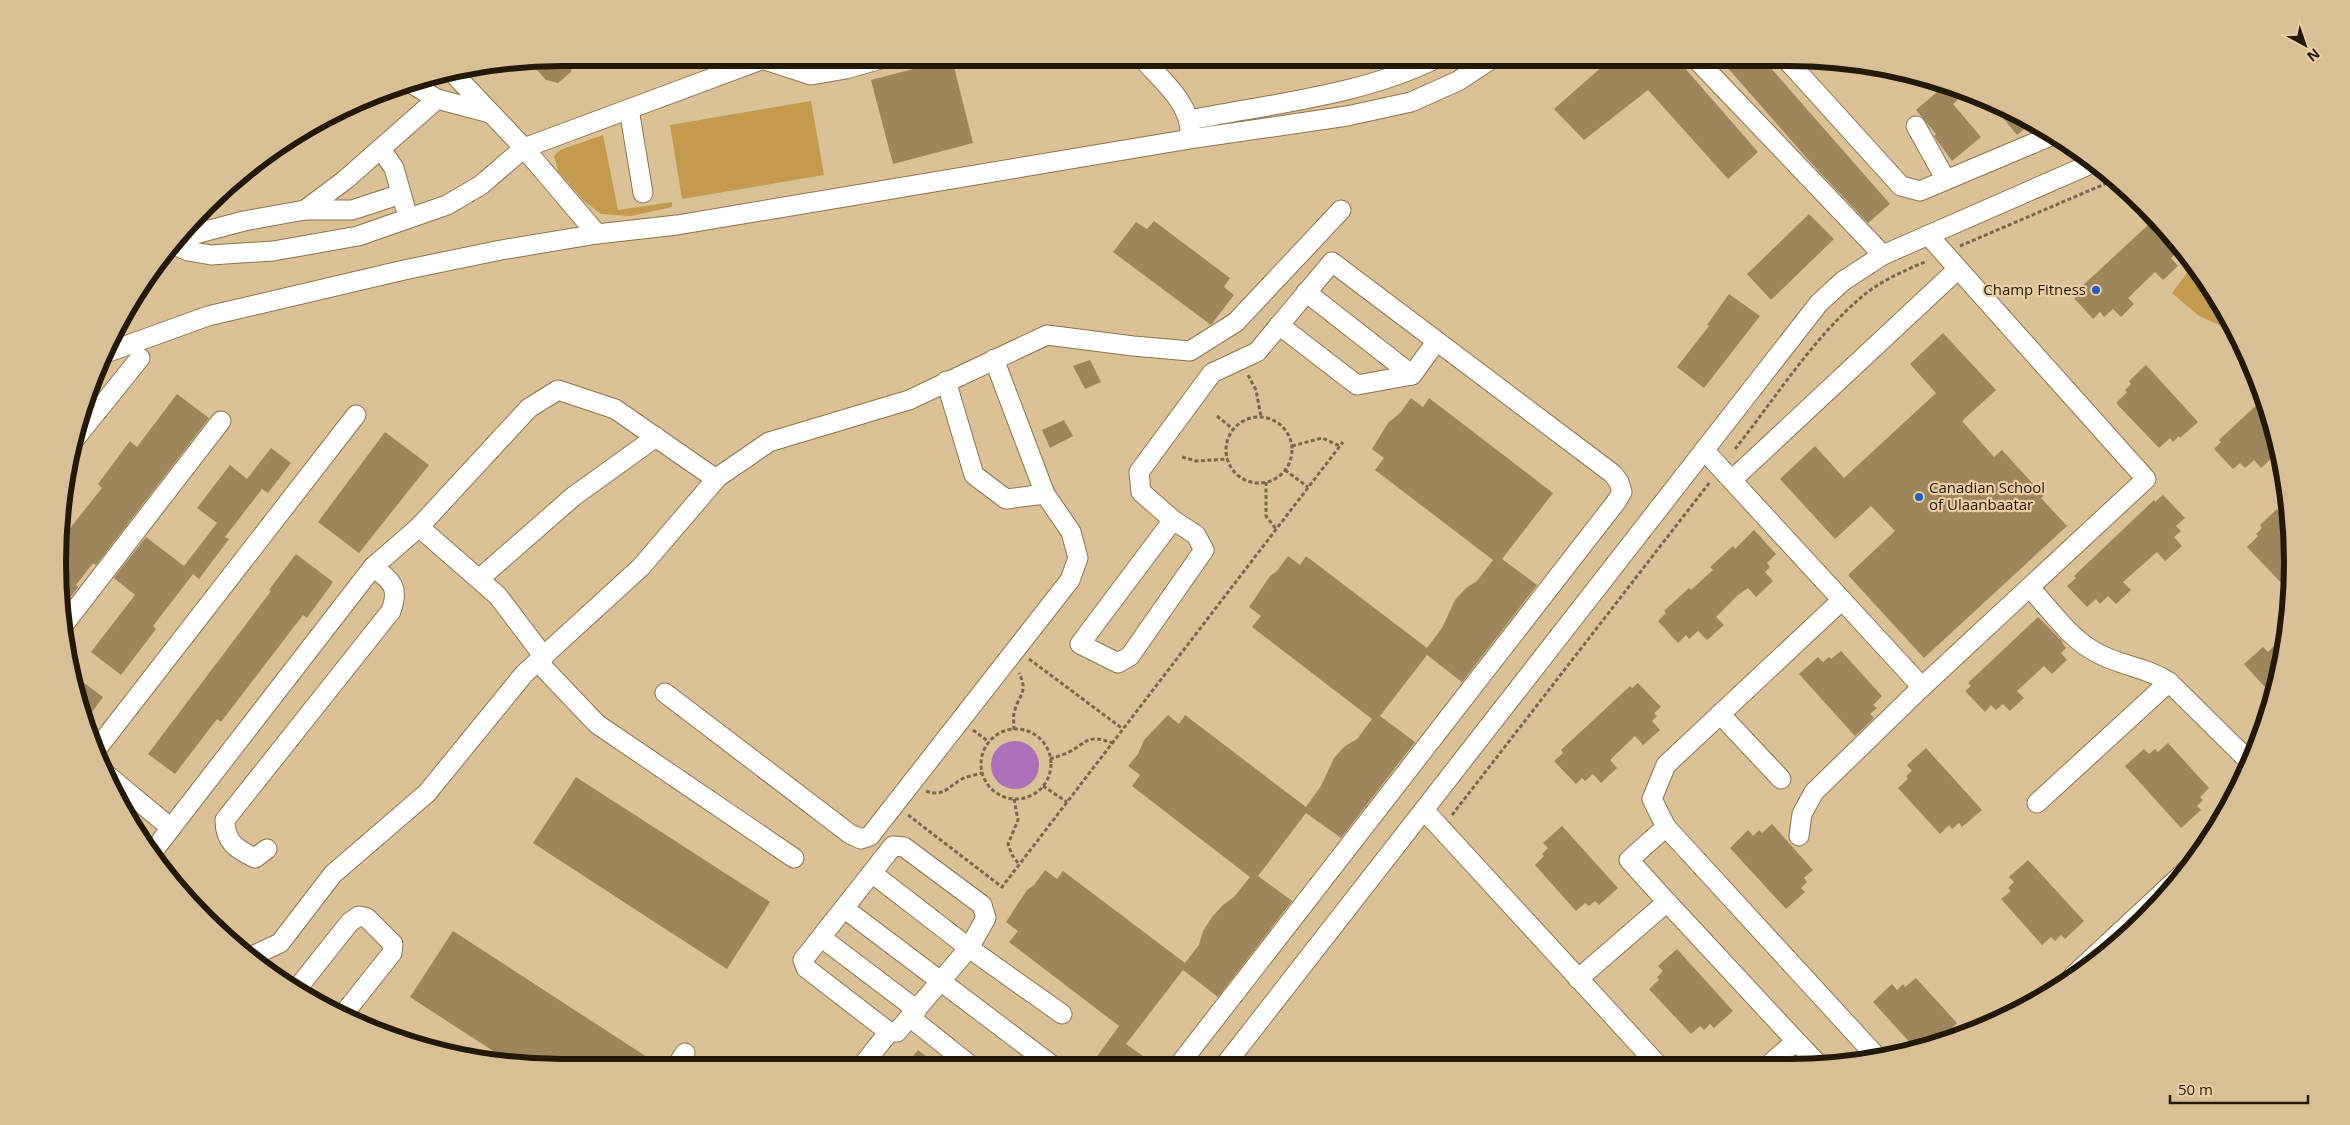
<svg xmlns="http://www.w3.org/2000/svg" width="2350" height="1125" font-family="'Open Sans',sans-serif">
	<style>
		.green { fill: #c39a4e }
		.water { fill: #ac70b8 }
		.building { fill: #9d855c }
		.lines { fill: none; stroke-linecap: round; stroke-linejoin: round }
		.minor-casing { stroke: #8c744b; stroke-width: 21 }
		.path { stroke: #79684b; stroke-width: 3; stroke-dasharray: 4 2.5; stroke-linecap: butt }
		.minor { stroke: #fff; stroke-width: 19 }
		.poi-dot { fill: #1e5bc7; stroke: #e8cea2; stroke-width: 2 }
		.labels { text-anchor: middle; stroke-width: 4.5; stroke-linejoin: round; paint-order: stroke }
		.poi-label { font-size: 15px; fill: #231908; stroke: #e8cea2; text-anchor: end }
		.rim { fill: none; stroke: #231908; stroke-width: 6 }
	</style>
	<rect width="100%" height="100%" fill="#dbc196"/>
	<g class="green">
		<polygon points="811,101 824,175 682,199 670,125"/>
		<polygon points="603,135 618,210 672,202 672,207 631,216 601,214 583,200 558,171 554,156 560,150"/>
		<polygon points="2193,265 2207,282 2229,322 2226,328 2199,316 2172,293"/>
	</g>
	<circle class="water" cx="1015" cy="765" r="24"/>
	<g class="building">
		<polygon points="572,58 571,72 558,83 546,80 529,61"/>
		<polygon points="1612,58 1676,58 1758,152 1728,179 1648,90 1584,140 1554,109"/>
		<polygon points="1719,58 1762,58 1890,204 1868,223 1813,165"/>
		<polygon points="952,59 973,143 893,164 871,80"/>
		<polygon points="1945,85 1949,86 1959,98 1953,104 1981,137 1952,161 1934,136 1936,134 1916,110"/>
		<polygon points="1989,101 2032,123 2017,135"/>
		<polygon points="1809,214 1834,239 1771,300 1747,274"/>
		<polygon points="2157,220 2177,245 2172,249 2176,253 2171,258 2178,266 2163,280 2155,272 2128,298 2134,304 2121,317 2113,309 2104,317 2100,312 2093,319 2074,298 2081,292 2079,289 2148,225 2149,227"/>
		<polygon points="1154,221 1230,278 1224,287 1234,295 1211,325 1113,252 1136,222 1147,229"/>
		<polygon points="1729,294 1760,316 1704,388 1677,367 1709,326 1707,325"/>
		<polygon points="1943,333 1996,390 1962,421 1994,457 2002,450 2044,496 2041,498 2067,526 1924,658 1848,575 1895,531 1871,506 1835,539 1780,479 1815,446 1844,478 1936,393 1910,364"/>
		<polygon points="1090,360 1101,382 1085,389 1073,366"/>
		<polygon points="2146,365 2198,422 2180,438 2179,436 2173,442 2170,438 2159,448 2116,403 2127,392 2125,390 2131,384 2129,381"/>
		<polygon points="177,394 209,418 96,565 93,563 76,585 78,587 61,610 58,562 59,542 102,488 98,484 130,441 137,447"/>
		<polygon points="1411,398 1423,407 1429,398 1553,493 1502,559 1537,585 1462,682 1427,655 1380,716 1415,742 1341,838 1306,813 1258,876 1292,901 1218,997 1183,970 1126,1044 1156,1065 1090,1066 1119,1026 1009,942 1018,931 1006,922 1027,890 1034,885 1045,870 1057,879 1063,871 1185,963 1199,945 1203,931 1212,917 1223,905 1234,897 1250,877 1132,786 1140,775 1128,766 1138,754 1144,740 1168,715 1179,724 1185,715 1306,807 1321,786 1334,758 1345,746 1357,739 1372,719 1252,627 1261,616 1249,607 1270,576 1277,571 1288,556 1300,565 1306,556 1427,648 1442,628 1455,600 1466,588 1477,581 1493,560 1375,470 1384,458 1372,449 1388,423 1400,413"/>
		<polygon points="2263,399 2274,434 2269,439 2272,443 2268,447 2275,455 2261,468 2254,460 2245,468 2240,463 2233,469 2214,449 2221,442 2219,440"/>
		<polygon points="1064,420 1073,436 1050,448 1042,430"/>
		<polygon points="385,432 429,465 359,553 318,522"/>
		<polygon points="271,448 291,463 268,493 262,489 225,537 229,539 199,579 193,574 153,626 156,629 121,675 91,652 135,595 114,578 146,537 184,566 217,523 197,508 230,465 247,479"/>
		<polygon points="2163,495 2185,518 2176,526 2181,531 2174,537 2182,546 2165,561 2157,552 2123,582 2131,590 2116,604 2108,596 2100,604 2096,599 2087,607 2067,586 2076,578 2074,576 2154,500 2155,502"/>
		<polygon points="2277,509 2288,522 2292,562 2290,592 2247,547 2258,536 2256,534 2262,528 2260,525"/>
		<polygon points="1754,530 1776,554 1767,563 1770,567 1765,572 1773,581 1756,597 1748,588 1738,595 1716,617 1724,625 1707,640 1698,631 1689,639 1686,635 1678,643 1658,621 1666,613 1664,611 1689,588 1691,590 1713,570 1710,567 1733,546 1735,549"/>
		<polygon points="296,554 333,582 307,618 303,615 221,722 217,719 175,774 148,754 271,591 269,590"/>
		<polygon points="2038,617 2063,642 2062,643 2066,648 2061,653 2067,660 2052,674 2044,666 2017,691 2024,698 2010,711 2003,704 1996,710 1991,705 1985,712 1965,691 1971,686 1968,683"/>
		<polygon points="2285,641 2283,661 2272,695 2244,664 2263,647 2268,652 2274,646 2276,649"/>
		<polygon points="1841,651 1882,696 1873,705 1877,708 1870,714 1874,718 1855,736 1799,674 1818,657 1823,662 1829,657 1831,659"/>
		<polygon points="72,674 103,697 84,723"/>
		<polygon points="1638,683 1661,707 1654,713 1657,716 1652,721 1660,730 1643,745 1635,736 1610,760 1617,768 1601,783 1593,774 1585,781 1582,778 1576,784 1554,761 1563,753 1561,750 1587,726 1630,686 1632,688"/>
		<polygon points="2168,743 2209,788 2200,797 2203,800 2197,806 2201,810 2181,828 2125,766 2144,749 2149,754 2155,749 2158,752"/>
		<polygon points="1926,748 1982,810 1962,827 1959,823 1952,829 1949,825 1940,834 1898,788 1908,779 1906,776 1912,771 1907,765"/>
		<polygon points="576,777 770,902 727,969 533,843"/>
		<polygon points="1772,824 1813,870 1804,878 1807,882 1801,888 1805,892 1786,909 1730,848 1748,830 1753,836 1759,830 1762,833"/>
		<polygon points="1562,826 1618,888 1599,905 1595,901 1589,906 1585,903 1576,911 1535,865 1544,856 1542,854 1548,848 1543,843"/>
		<polygon points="2028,860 2084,921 2065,939 2061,935 2055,941 2051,937 2042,945 2001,899 2011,891 2008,888 2014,882 2009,877"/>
		<polygon points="453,931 647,1057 641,1067 562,1068 510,1062 410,997"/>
		<polygon points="1677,949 1733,1011 1714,1028 1710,1024 1704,1030 1700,1026 1691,1034 1649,989 1659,980 1657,977 1663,971 1658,966"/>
		<polygon points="1916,978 1957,1023 1948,1032 1952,1037 1914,1047 1873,1002 1892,984 1897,990 1903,984 1905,987"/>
		<polygon points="918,1050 939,1066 905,1066"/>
	</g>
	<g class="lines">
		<defs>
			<g id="minor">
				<path d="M1142,58c18,21 48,44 48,74"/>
				<polyline points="1695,58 1883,255"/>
				<polyline points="1785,58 1901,186 1920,191 2053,135"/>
				<polyline points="762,59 811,75 846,69 884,58"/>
				<polyline points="451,71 524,148 597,234"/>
				<polyline points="409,82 437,99 490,113"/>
				<polyline points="629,109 643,193"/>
				<path d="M1190,120c80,-16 174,-25 247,-62"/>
				<polyline points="1916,126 1946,180"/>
				<polyline points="381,149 394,168 405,207"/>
				<polyline points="305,210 345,180 437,99"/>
				<polyline points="176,239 244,221 305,210 352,210 401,194"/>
				<polyline points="172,244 188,251 211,255 273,251 358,236 447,205 481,185 524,148 766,58"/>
				<polyline points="1306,292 1412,375"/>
				<polyline points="1279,325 1357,385 1412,375 1436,342"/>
				<polyline points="103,354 208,316 404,270 501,250 597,234 677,225 1190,139 1347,116 1411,102 1458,81 1493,58"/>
				<polyline points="946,381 974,475 1006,499 1045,494"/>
				<polyline points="74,440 140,358"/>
				<polyline points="1704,450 1922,687 2146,479 1928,235"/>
				<polyline points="1732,480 1958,269"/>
				<polyline points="1173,520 1196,535 1204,550 1130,656 1118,663 1080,644 1173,520 1141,492 1139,472 1212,373 1257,352 1332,262 1613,474 1619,482 1622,492 1616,502 1179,1065"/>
				<polyline points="419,527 498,596 544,657"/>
				<polyline points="479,579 574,496 656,437"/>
				<path d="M2030,588c19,20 38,48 62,62 25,16 53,16 77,32l81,80"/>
				<polyline points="62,627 221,421"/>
				<polyline points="538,662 597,724 794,858"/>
				<polyline points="665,693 850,834 861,839 870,836 1070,580 1078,558 1071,532 1045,494 994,359"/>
				<polyline points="1720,714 1781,779"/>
				<polyline points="96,750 356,415"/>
				<polyline points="106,774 171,828 373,567 419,527 529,408 558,390 615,409 716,479"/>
				<polyline points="2037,803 2169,682"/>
				<polyline points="1424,810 1657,1064"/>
				<polyline points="1666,827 1652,799 1666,765 1842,600"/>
				<polyline points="1799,836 1802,814 1814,792 1922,687"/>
				<polygon points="893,846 904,847 982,905 986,918 969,948 897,1032 889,1032 806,968 803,960"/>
				<path d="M267,849l-12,9c-19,-9 -30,-16 -30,-38l166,-209c9,-25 0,-30 -18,-44"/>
				<polyline points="151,854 171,828"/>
				<polyline points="872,873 969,948 1062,1014"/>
				<polyline points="1667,902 1796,1041"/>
				<polyline points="845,909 1053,1066"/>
				<polyline points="822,938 917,1010"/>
				<polyline points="250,957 280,943 333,874 427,793 524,674 641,567 718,477 769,442 909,400 1047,335 1133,346 1190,351 1236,322 1341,210"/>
				<polyline points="2073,976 2190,867"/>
				<polyline points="1578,979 1667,902 1629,860 1666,827 1877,1057"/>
				<polyline points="296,990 350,922 359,916 367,918 393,944 392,953 342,1016"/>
				<polyline points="911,1018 971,1066"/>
				<polyline points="1771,1063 1796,1041 1817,1063"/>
				<polyline points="1225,1065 1819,303 1843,281 1883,255 2093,163"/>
				<polyline points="862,1066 889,1032"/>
				<polyline points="676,1067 685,1053"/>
			</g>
		</defs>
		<use href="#minor" class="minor-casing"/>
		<g class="path">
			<polyline points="1960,246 2114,180"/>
			<polyline points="1248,375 1256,390 1261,417"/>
			<polyline points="1217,416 1233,429"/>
			<circle cx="1259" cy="450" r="33"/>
			<polyline points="1292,446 1322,438 1340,446"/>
			<path d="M1735,449c39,-49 81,-115 129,-154 18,-15 42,-25 63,-34"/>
			<polyline points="1182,457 1196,461 1228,459"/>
			<polyline points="1285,470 1308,487"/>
			<polyline points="1266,482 1266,516 1276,529"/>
			<polyline points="1029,659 1123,729"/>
			<circle cx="1016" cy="764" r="35"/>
			<polyline points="973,730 989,742"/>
			<path d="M1014,730c0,-6 -1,-12 0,-17 4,-17 15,-21 5,-40"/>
			<path d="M1050,759c6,-2 13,-4 19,-7 21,-11 17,-18 44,-9"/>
			<polyline points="1043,786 1067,802"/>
			<path d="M926,791c17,7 23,-5 36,-12 6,-3 14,-4 20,-6"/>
			<polyline points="1014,799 1018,820 1008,844 1012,855 1019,864"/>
			<polyline points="908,815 1002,887 1343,442"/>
			<polyline points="1452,815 1710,482"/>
		</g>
		<use href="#minor" class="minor"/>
	</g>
	<g class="poi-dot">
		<circle cx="2096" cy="290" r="5"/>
		<circle cx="1919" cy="497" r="5"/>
	</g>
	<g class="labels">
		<g class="poi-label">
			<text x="2086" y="295">Champ Fitness</text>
			<text x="1929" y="493" text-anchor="start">Canadian School<tspan x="1929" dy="17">of Ulaanbaatar</tspan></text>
		</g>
	</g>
	<path d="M0 0H2350V1125H0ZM562 66H1788A496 496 0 0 1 2284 562V563A496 496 0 0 1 1788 1059H562A496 496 0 0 1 66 563V562A496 496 0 0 1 562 66Z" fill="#d8c096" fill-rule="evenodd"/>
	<path class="rim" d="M562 66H1788A496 496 0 0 1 2284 562V563A496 496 0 0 1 1788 1059H562A496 496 0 0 1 66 563V562A496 496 0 0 1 562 66Z"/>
	<g transform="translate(2305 45) rotate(140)" stroke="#e8cea2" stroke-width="4" paint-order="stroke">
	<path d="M0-4L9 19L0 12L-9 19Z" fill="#231908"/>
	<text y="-8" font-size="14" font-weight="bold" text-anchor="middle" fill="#231908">N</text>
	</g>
	<path d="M2170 1095v8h138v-8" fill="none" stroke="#231908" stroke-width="2.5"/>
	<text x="2178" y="1095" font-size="15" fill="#231908" stroke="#e8cea2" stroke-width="4" paint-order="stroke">50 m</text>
</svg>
